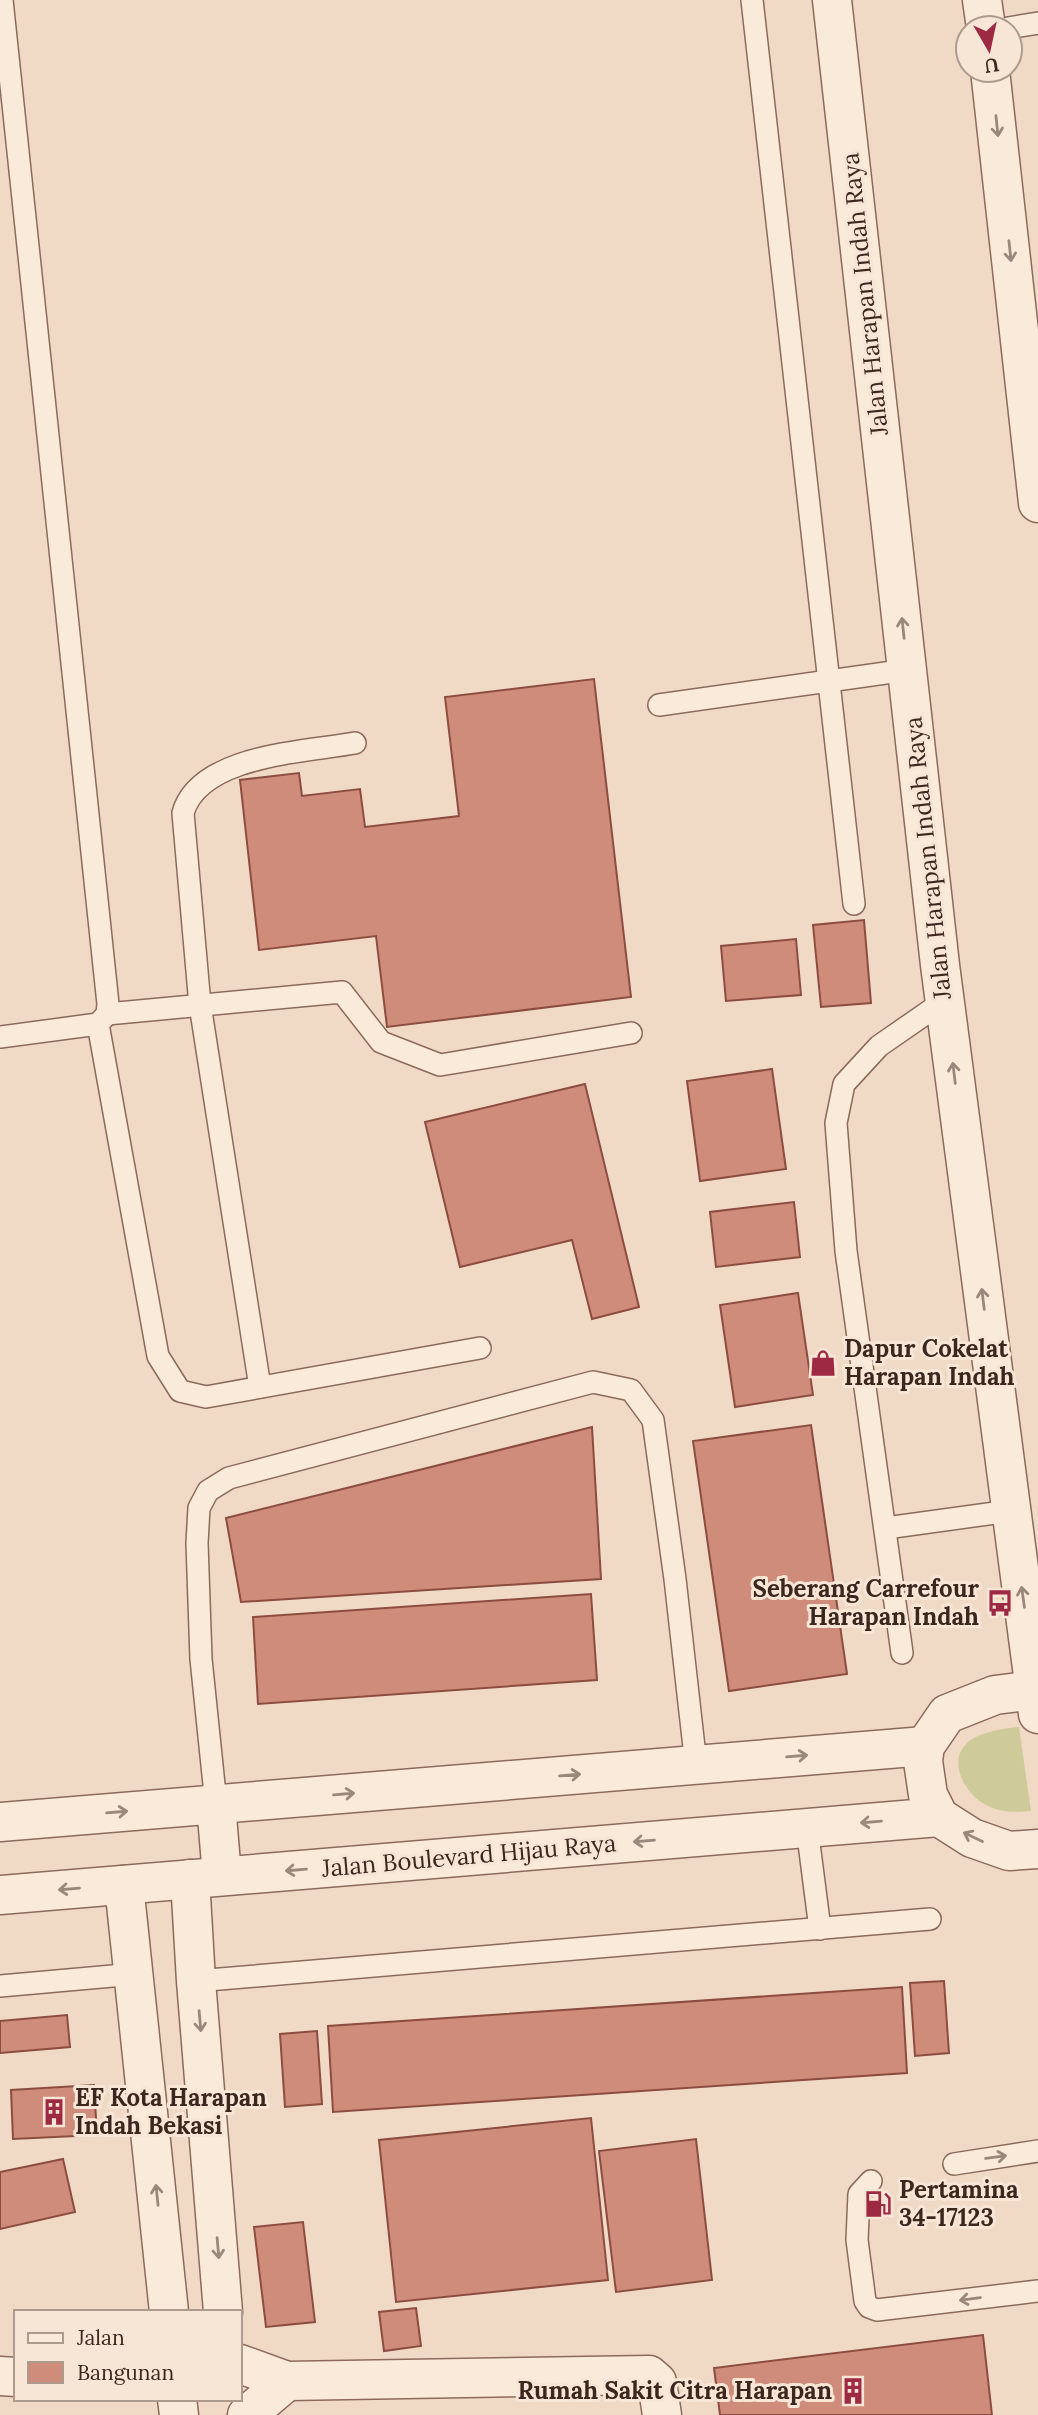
<svg xmlns="http://www.w3.org/2000/svg" width="1038" height="2415" font-family="Lora,serif">
	<style>
		.green { fill: #cfca99 }
		.building { fill: #cf8c7b; stroke: #8c4d40; stroke-width: 2 }
		.lines { fill: none; stroke-linecap: round; stroke-linejoin: round }
		.service-casing { stroke: #8c6a5b; stroke-width: 24 }
		.minor-casing { stroke: #8c6a5b; stroke-width: 41 }
		.tertiary-casing { stroke: #8c6a5b; stroke-width: 41 }
		.service { stroke: #faeada; stroke-width: 21 }
		.minor { stroke: #faeada; stroke-width: 38 }
		.tertiary { stroke: #faeada; stroke-width: 38 }
		.oneway { stroke: #9b887c }
		.labels { text-anchor: middle; stroke-width: 6; stroke-linejoin: round; paint-order: stroke }
		.street-label { font-size: 24px; fill: #3c271f; stroke: #f7e6d6 }
		.poi-label { font-size: 24px; font-weight: bold; fill: #3c271f; stroke: #f7e6d6; text-anchor: start }
	</style>
	<rect width="100%" height="100%" fill="#f0dac6"/>
	<path class="green" d="M1019,1727l12,84c-16,1 -29,2 -43,-5 -23,-10 -44,-48 -17,-66 14,-9 32,-11 48,-13z"/>
	<g class="building">
		<polygon points="594,679 631,997 387,1027 376,936 259,950 240,780 299,773 302,796 360,789 365,827 459,816 445,697"/>
		<polygon points="864,920 871,1003 821,1007 813,925"/>
		<polygon points="796,939 801,995 726,1001 721,946"/>
		<polygon points="772,1069 786,1169 700,1181 687,1081"/>
		<polygon points="585,1084 639,1307 592,1319 572,1240 460,1267 425,1122"/>
		<polygon points="794,1202 800,1257 716,1267 710,1212"/>
		<polygon points="798,1293 813,1395 735,1407 720,1305"/>
		<polygon points="811,1425 847,1674 729,1691 693,1441"/>
		<polygon points="592,1427 601,1579 241,1602 226,1518"/>
		<polygon points="591,1594 597,1680 258,1704 253,1617"/>
		<polygon points="944,1981 949,2053 915,2056 910,1983"/>
		<polygon points="902,1987 907,2073 333,2112 328,2026"/>
		<polygon points="67,2015 70,2047 0,2053 0,2021"/>
		<polygon points="317,2031 322,2104 285,2107 280,2034"/>
		<polygon points="94,2085 97,2135 13,2139 11,2090"/>
		<polygon points="591,2118 608,2280 396,2302 379,2140"/>
		<polygon points="696,2139 712,2280 616,2292 599,2151"/>
		<polygon points="63,2159 75,2212 0,2229 0,2172"/>
		<polygon points="303,2222 315,2322 266,2327 254,2227"/>
		<polygon points="416,2308 421,2346 384,2351 379,2312"/>
		<polygon points="983,2335 992,2415 720,2415 714,2368"/>
	</g>
	<g class="lines">
		<defs>
			<g id="service">
				<polyline points="752,0 854,904"/>
				<polyline points="1008,28 1038,23"/>
				<polyline points="659,705 907,670"/>
				<polyline points="107,1014 342,992 381,1042 440,1065 631,1033"/>
				<polyline points="98,1024 158,1356 180,1391 206,1397 480,1348"/>
				<polyline points="0,1037 98,1024 107,1014 108,1004 2,0"/>
				<path d="M260,1387l-60,-382 -17,-192c16,-58 122,-61 172,-70"/>
				<polyline points="886,1528 1010,1511"/>
				<polyline points="902,1653 846,1251 836,1123 844,1084 879,1046 944,1001"/>
				<polyline points="216,1804 201,1659 197,1543 199,1508 208,1491 229,1478 593,1382 631,1390 653,1420 675,1579 696,1765"/>
				<polyline points="807,1828 820,1929"/>
				<polyline points="196,1981 930,1919"/>
				<polyline points="0,1986 135,1974"/>
				<polyline points="954,2164 1038,2151"/>
				<polyline points="871,2181 859,2194 857,2240 865,2301 869,2307 877,2310 1038,2291"/>
			</g>
			<g id="minor">
				<polyline points="190,1879 196,1981 223,2312"/>
				<polyline points="124,1885 169,2312"/>
				<polyline points="240,2364 287,2381 649,2375 657,2382 662,2415"/>
				<polyline points="0,2376 16,2377"/>
				<polyline points="177,2399 179,2415"/>
				<polyline points="247,2415 287,2381"/>
			</g>
			<g id="tertiary">
				<polyline points="832,0 940,965 1038,1714"/>
				<polyline points="982,0 986,28"/>
				<polyline points="990,70 1038,503"/>
				<polyline points="1035,1690 995,1695 947,1714 925,1746 923,1761 928,1795 939,1817 972,1838 1009,1851 1038,1849"/>
				<polyline points="216,1804 222,1876"/>
				<polyline points="0,1822 925,1746"/>
				<polyline points="0,1895 939,1817"/>
			</g>
		</defs>
		<use href="#service" class="service-casing"/>
		<use href="#minor" class="minor-casing"/>
		<use href="#tertiary" class="tertiary-casing"/>
		<use href="#service" class="service"/>
		<use href="#minor" class="minor"/>
		<use href="#tertiary" class="tertiary"/>
	</g>
	<defs><path id="oneway-shaft" d="M-6 0H5M1.5-3L5.5 0L1.5 3" fill="none" stroke-width="1.6" stroke-linecap="round" stroke-linejoin="round" transform="scale(1.75)"/></defs>
	<g class="oneway">
		<use href="#oneway-shaft" transform="translate(997 126) rotate(84)"/>
		<use href="#oneway-shaft" transform="translate(1010 251) rotate(84)"/>
		<use href="#oneway-shaft" transform="translate(903 628) rotate(-96)"/>
		<use href="#oneway-shaft" transform="translate(954 1073) rotate(-97)"/>
		<use href="#oneway-shaft" transform="translate(983 1299) rotate(-97)"/>
		<use href="#oneway-shaft" transform="translate(1023 1597) rotate(-98)"/>
		<use href="#oneway-shaft" transform="translate(797 1756) rotate(-5)"/>
		<use href="#oneway-shaft" transform="translate(570 1775) rotate(-5)"/>
		<use href="#oneway-shaft" transform="translate(344 1794) rotate(-5)"/>
		<use href="#oneway-shaft" transform="translate(117 1812) rotate(-5)"/>
		<use href="#oneway-shaft" transform="translate(871 1822) rotate(175)"/>
		<use href="#oneway-shaft" transform="translate(973 1837) rotate(-154)"/>
		<use href="#oneway-shaft" transform="translate(644 1841) rotate(175)"/>
		<use href="#oneway-shaft" transform="translate(296 1870) rotate(175)"/>
		<use href="#oneway-shaft" transform="translate(69 1889) rotate(175)"/>
		<use href="#oneway-shaft" transform="translate(200 2021) rotate(85)"/>
		<use href="#oneway-shaft" transform="translate(996 2157) rotate(-8)"/>
		<use href="#oneway-shaft" transform="translate(157 2195) rotate(-96)"/>
		<use href="#oneway-shaft" transform="translate(218 2248) rotate(85)"/>
		<use href="#oneway-shaft" transform="translate(970 2299) rotate(173)"/>
	</g>
	<defs>
		<symbol id="shop-bare" viewBox="-9 -9 18 18"><path d="M-5-2.5h2.3a2.7 3.5 0 0 1 5.4 0H5L5.5 6h-11ZM-1.5-2.5h3a1.5 2.3 0 0 0-3 0Z" fill="#9e2943" stroke="#f7e6d6" stroke-width="2.5" paint-order="stroke"/></symbol>
		<symbol id="bus-bare" viewBox="-9 -9 18 18"><path d="M-5-6H5V4H4V6H2V4H-2V6H-4V4H-5ZM-3.5-4V0h7V-4ZM-3.5 1.2v1.5H-2V1.2ZM2 1.2v1.5H3.5V1.2Z" fill="#9e2943" stroke="#f7e6d6" stroke-width="2.5" paint-order="stroke"/></symbol>
		<symbol id="building-bare" viewBox="-9 -9 18 18"><path d="M-4-6H4V6H1V3H-1V6H-4ZM-2.5-4.3h1.7v1.8h-1.7ZM.8-4.3h1.7v1.8H.8ZM-2.5-1h1.7V.8h-1.7ZM.8-1h1.7V.8H.8Z" fill="#9e2943" stroke="#f7e6d6" stroke-width="2.5" paint-order="stroke"/></symbol>
		<symbol id="fuel-bare" viewBox="-9 -9 18 18"><path d="M-5.5-6h7V0h2V4h1.3V-2.5L3-4.5l.8-.8L6-3V5H2.5V1h-1V6h-7ZM-4.2-4.7v3.2H.2V-4.7Z" fill="#9e2943" stroke="#f7e6d6" stroke-width="2.5" paint-order="stroke"/></symbol>
	</defs>
	<g fill-rule="evenodd">
		<use href="#shop-bare" x="804" y="1344" width="38" height="38"/>
		<use href="#bus-bare" x="981" y="1584" width="38" height="38"/>
		<use href="#building-bare" x="35" y="2093" width="38" height="38"/>
		<use href="#fuel-bare" x="859" y="2185" width="38" height="38"/>
		<use href="#building-bare" x="834" y="2372" width="38" height="38"/>
	</g>
	<g class="labels">
		<g class="street-label">
			<text transform="translate(865 294) rotate(-96)" y="8">Jalan Harapan Indah Raya</text>
			<text transform="translate(928 858) rotate(-96)" y="8">Jalan Harapan Indah Raya</text>
			<text transform="translate(469 1856) rotate(-5)" y="8">Jalan Boulevard Hijau Raya</text>
		</g>
		<g class="poi-label">
			<text x="844" y="1357">Dapur Cokelat<tspan x="844" dy="28">Harapan Indah</tspan></text>
			<text x="979" y="1597" text-anchor="end">Seberang Carrefour<tspan x="979" dy="28">Harapan Indah</tspan></text>
			<text x="75" y="2106">EF Kota Harapan<tspan x="75" dy="28">Indah Bekasi</tspan></text>
			<text x="899" y="2198">Pertamina<tspan x="899" dy="28">34-17123</tspan></text>
			<text x="832" y="2399" text-anchor="end">Rumah Sakit Citra Harapan</text>
		</g>
	</g>
	<rect x="14" y="2310" width="228" height="91" fill="#f7e6d6" stroke="#ac9a8d" stroke-width="2"/>
	<rect x="28" y="2333" width="35" height="10" fill="#faeada" stroke="#ac9a8d" stroke-width="2"/>
	<text x="77" y="2345" font-size="21" fill="#3c271f">Jalan</text>
	<rect x="28" y="2362" width="35" height="21" fill="#cf8c7b" stroke="#ac9a8d" stroke-width="2"/>
	<text x="77" y="2380" font-size="21" fill="#3c271f">Bangunan</text>
	<g transform="translate(989 49) rotate(171)"><circle r="33" fill="#f7e6d6" stroke="#ac9a8d" stroke-width="2"/>
	<path d="M0-5L12 26L0 18L-12 26Z" fill="#9e2943"/>
	<text y="-10" font-size="19" font-weight="bold" text-anchor="middle" fill="#3c271f">U</text>
	</g>
</svg>
